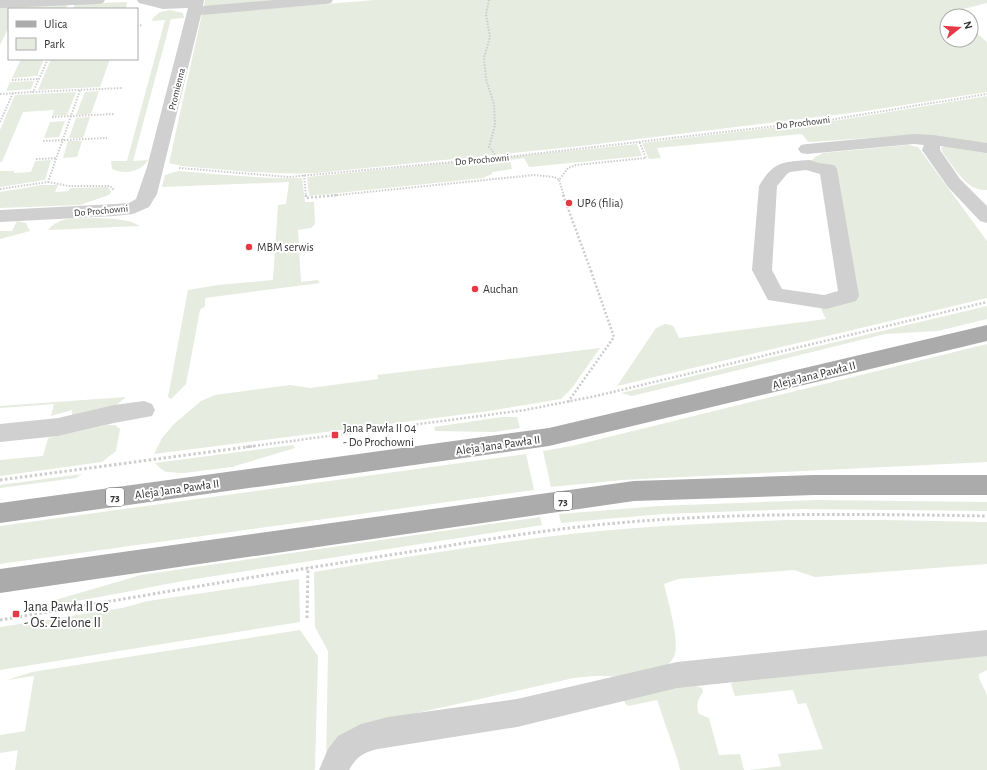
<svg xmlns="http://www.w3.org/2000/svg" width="987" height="770" font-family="'Alegreya Sans',sans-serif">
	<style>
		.green { fill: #e6ecdf }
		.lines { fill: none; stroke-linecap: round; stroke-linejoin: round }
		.path-far2 { stroke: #cdcdcd; stroke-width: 2; stroke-dasharray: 1.5 1.5; stroke-linecap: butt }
		.path-far1 { stroke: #cdcdcd; stroke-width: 2.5; stroke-dasharray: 2 2; stroke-linecap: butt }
		.path { stroke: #cdcdcd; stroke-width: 3; stroke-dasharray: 2.5 2.5; stroke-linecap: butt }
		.minor { fill: #d0d0d0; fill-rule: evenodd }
		.major { fill: #ababab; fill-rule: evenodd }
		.poi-dot { fill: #e63946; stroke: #fff; stroke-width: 1.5 }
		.labels { text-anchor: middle; stroke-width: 4; stroke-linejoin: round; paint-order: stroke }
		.far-street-label { font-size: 10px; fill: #333; stroke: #fff }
		.shield { fill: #fff; stroke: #707070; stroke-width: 1 }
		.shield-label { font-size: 11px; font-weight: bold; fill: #333 }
		.poi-label { font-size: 12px; fill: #333; stroke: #fff; text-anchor: start }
		.street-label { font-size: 12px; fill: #333; stroke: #fff }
		.near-poi-label { font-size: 14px; fill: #333; stroke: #fff; text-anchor: start }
	</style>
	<rect width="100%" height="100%" fill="#fff"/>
	<g class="green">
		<polygon points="205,0 289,0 204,7"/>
		<path d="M375,0h612v3l-35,9 4,4h-9v24h24v-12l16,14v50l-121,19 -285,35 -264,27c-45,2 -90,-3 -135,-7l-13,-3 33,-149z"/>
		<polygon points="127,2 126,9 73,9 75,4"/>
		<polygon points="68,4 66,9 9,9 9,27 0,45 0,6"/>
		<path d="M170,10l13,3 1,5 -13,1 -38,142 15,-1c-7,12 -24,15 -36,9l-1,-8h16l38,-141 -13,1 1,-3 7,-6z"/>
		<polygon points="21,59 44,59 37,76 12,78"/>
		<polygon points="51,59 110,59 100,87 38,90"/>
		<polygon points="34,81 31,89 6,91 10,82"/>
		<polygon points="99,91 91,114 76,115 85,92"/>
		<polygon points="76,92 67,115 52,116 54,110 23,112 2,162 0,162 0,130 15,95"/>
		<polygon points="987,96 987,145 912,135 811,142 808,142 802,134 657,148 661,158 649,159 642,143 840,120"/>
		<polygon points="90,117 83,138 69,138 76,118"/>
		<polygon points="65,121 59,137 44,138 50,122"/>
		<polygon points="68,141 82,141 77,157 63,158"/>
		<polygon points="637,144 642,156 529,167 524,158 510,160 512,169 492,172 492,174 483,178 309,196 307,177"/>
		<polygon points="908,145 918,147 987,241 987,298 617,386 656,328 665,324 671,325 674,327 679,338 826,319 821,309 823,306 842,297 828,170 810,163 815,157 823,153"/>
		<path d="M947,145l40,6v39c-20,2 -33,-23 -44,-37l-2,-5z"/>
		<polygon points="51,160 45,180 0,187 0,171 14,171 14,173 31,172 35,161"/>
		<path d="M178,171c41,3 83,8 124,7l3,24h9l1,22 -4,4 -13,2 3,52 17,-2 2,3 -115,15v8l-5,4 -14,74 -15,15 -3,-2 20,-107 30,-5 55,-5 5,-75 8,-1 3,-22 -127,5 3,-12z"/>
		<polygon points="42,185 58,185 55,192 69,191 70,188 108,187 111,192 109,195 80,205 0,208 0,192"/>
		<path d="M96,218c14,1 31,0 44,8l-92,4c12,-15 30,-11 48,-12z"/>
		<polygon points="17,221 26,223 30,231 0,239 0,231 12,231"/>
		<polygon points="987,306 987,319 938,331 885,334 632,396 621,393"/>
		<polygon points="987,344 987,462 622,480 551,487 543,451 572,446"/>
		<polygon points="600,348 572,388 561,399 482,412 154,454 162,438 174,424 201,401 215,395 290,385 310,388 378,379 377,375"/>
		<polygon points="126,397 116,405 72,416 72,410 51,416 54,404 0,408 0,406"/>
		<polygon points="502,417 517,417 520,428 495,432 435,431 434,427"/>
		<polygon points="107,425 115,425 120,429 116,451 102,462 0,476 0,460 43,456 48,438"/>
		<polygon points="293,445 295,448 232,467 184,473 166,472 160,468 155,463"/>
		<polygon points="526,454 534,490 0,564 0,526"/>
		<polygon points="82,474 76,478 0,488 0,485"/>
		<polygon points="816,500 987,502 987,511 800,509 662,514 561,523 559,514 659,506"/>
		<path d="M540,517l2,8c-116,18 -232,36 -347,54 -46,8 -91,18 -137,25l-3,-2v-2l86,-25z"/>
		<path d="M788,520h96l103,2v42l-172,13 -21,-7 -116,9 -14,5c4,18 15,53 11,70 -7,24 -57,23 -77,22 -8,0 -16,1 -24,2l-193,43 -55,48 2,-118 -13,-24 -1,-55c85,-14 171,-28 257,-38 72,-8 145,-11 217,-14z"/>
		<polygon points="299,579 300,622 0,670 0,627 122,608 148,601"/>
		<polygon points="300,630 318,656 315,770 15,770 18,750 0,753 0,735 25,731 34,676 7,680 32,672"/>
		<polygon points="987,649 987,670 979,674 979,678 987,695 987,770 749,770 781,766 778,754 823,749 806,703 798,704 793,690 735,696 731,684 740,677"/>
		<path d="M684,682l18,6 1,4c-6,8 -7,13 -4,22l10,4 10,37 21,-1 4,16h-64l-2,-9 -21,-61 -29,6 -3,-3 -2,-8z"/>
	</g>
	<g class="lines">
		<g class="path-far2">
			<polyline points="489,0 486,14 490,37 484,58 486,79 494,104 495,125 489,147 497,157"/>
			<polyline points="137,26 142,25"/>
			<polyline points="48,59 33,92 123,88"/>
			<polyline points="12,80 39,79"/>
			<polyline points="0,94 33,92"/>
			<polyline points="52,117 115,114"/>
			<polyline points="0,122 13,93"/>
			<polyline points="43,141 107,138"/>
			<polyline points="36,159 57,158"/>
			<polyline points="179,168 289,177 507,157 829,120 987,94"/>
			<polyline points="304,175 306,196"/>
			<polyline points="48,182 69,186 110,186 114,190"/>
			<polyline points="0,189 48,182 80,90"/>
			<polyline points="328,196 534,175 554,177 559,180"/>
			<polyline points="564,196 559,180 568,168 576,165 646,158 639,141"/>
		</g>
		<g class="path-far1">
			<polyline points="306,195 306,198 337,195"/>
			<polyline points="563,195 591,271 588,272"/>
			<polyline points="568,402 614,337 591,271"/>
			<polyline points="246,447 525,410 596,396 987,302"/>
		</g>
		<g class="path">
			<polyline points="0,480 254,446"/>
			<polyline points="307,618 308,567"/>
			<path d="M0,620c136,-23 273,-47 409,-68 69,-11 139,-23 208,-29 123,-11 247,-9 370,-7"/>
		</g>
		<g class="minor">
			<polygon points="0,0 105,0 103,3 98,4 0,8"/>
			<polygon points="137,0 204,0 203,6 275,0 333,0 331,3 326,4 201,15 157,194 149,207 133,214 115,216 0,222 0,210 115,204 129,203 136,199 147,167 188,8 163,9 139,3"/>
			<polygon points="914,134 933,135 987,143 987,153 940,146 940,150 960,179 987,206 987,223 980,221 948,187 922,150 924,145 914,144 807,154 801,153 798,149 801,145 807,144"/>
			<path d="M810,160l9,3 15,2 3,4 22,127 -3,5 -30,8 -58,-9 -16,-30 7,-84c15,-25 23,-24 51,-26zM806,170l14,4 18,117 -14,4 -42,-6 -10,-19 5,-84 10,-12 3,-2z"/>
			<polygon points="144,401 152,404 155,410 152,416 114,423 58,436 0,442 0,424 58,418 114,405"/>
			<path d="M987,630v26l-310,32 -160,39 -139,22c-14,3 -22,8 -29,21h-30l9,-21 10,-13 23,-12 27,-7 129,-18 160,-37z"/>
		</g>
		<g class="major">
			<polygon points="987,325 987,341 549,446 0,523 0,503 549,428"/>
			<polygon points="814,475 987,475 987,495 814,495 634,501 0,593 0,569 634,481"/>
		</g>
	</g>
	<g class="poi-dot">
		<circle cx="569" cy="203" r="4"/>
		<circle cx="249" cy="247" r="4"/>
		<circle cx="475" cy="289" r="4"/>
		<rect x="331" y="431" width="8" height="8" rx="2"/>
		<rect x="12" y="610" width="8" height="8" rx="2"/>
	</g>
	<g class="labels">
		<g class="far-street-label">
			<text transform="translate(176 89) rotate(-76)" y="4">Promienna</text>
			<text transform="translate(803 122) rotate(-7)" y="4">Do Prochowni</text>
			<text transform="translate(482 159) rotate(-5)" y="4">Do Prochowni</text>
			<text transform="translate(101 210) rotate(-5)" y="4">Do Prochowni</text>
		</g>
		<g class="shield">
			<rect x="106" y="488" width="18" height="18" rx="3"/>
			<rect x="554" y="492" width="18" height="18" rx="3"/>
		</g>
		<g class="shield-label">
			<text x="115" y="501">73</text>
			<text x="563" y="505">73</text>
		</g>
		<g class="poi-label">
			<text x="577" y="207">UP6 (filia)</text>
			<text x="257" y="251">MBM serwis</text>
			<text x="483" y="293">Auchan</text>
			<text x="343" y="432">Jana Pawła II 04<tspan x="343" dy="14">- Do Prochowni</tspan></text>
		</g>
		<g class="street-label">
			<text transform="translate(814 375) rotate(-14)" y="4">Aleja Jana Pawła II</text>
			<text transform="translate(498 445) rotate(-8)" y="4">Aleja Jana Pawła II</text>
			<text transform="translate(177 489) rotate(-8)" y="4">Aleja Jana Pawła II</text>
		</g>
		<g class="near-poi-label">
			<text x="24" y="611">Jana Pawła II 05<tspan x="24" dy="16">- Os. Zielone II</tspan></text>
		</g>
	</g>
	<rect x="8" y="8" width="130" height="52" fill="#ffffff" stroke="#adadad"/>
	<rect x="16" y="21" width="20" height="6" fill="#ababab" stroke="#adadad"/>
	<text x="44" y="28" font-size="12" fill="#333333">Ulica</text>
	<rect x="16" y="38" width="20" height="12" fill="#e6ecdf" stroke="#adadad"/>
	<text x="44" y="48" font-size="12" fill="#333333">Park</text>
	<g transform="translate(959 28) rotate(73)"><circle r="19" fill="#ffffff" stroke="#adadad"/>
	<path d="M0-3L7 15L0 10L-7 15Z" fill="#e63946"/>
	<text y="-6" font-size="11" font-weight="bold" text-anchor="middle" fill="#333333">N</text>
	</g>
</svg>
